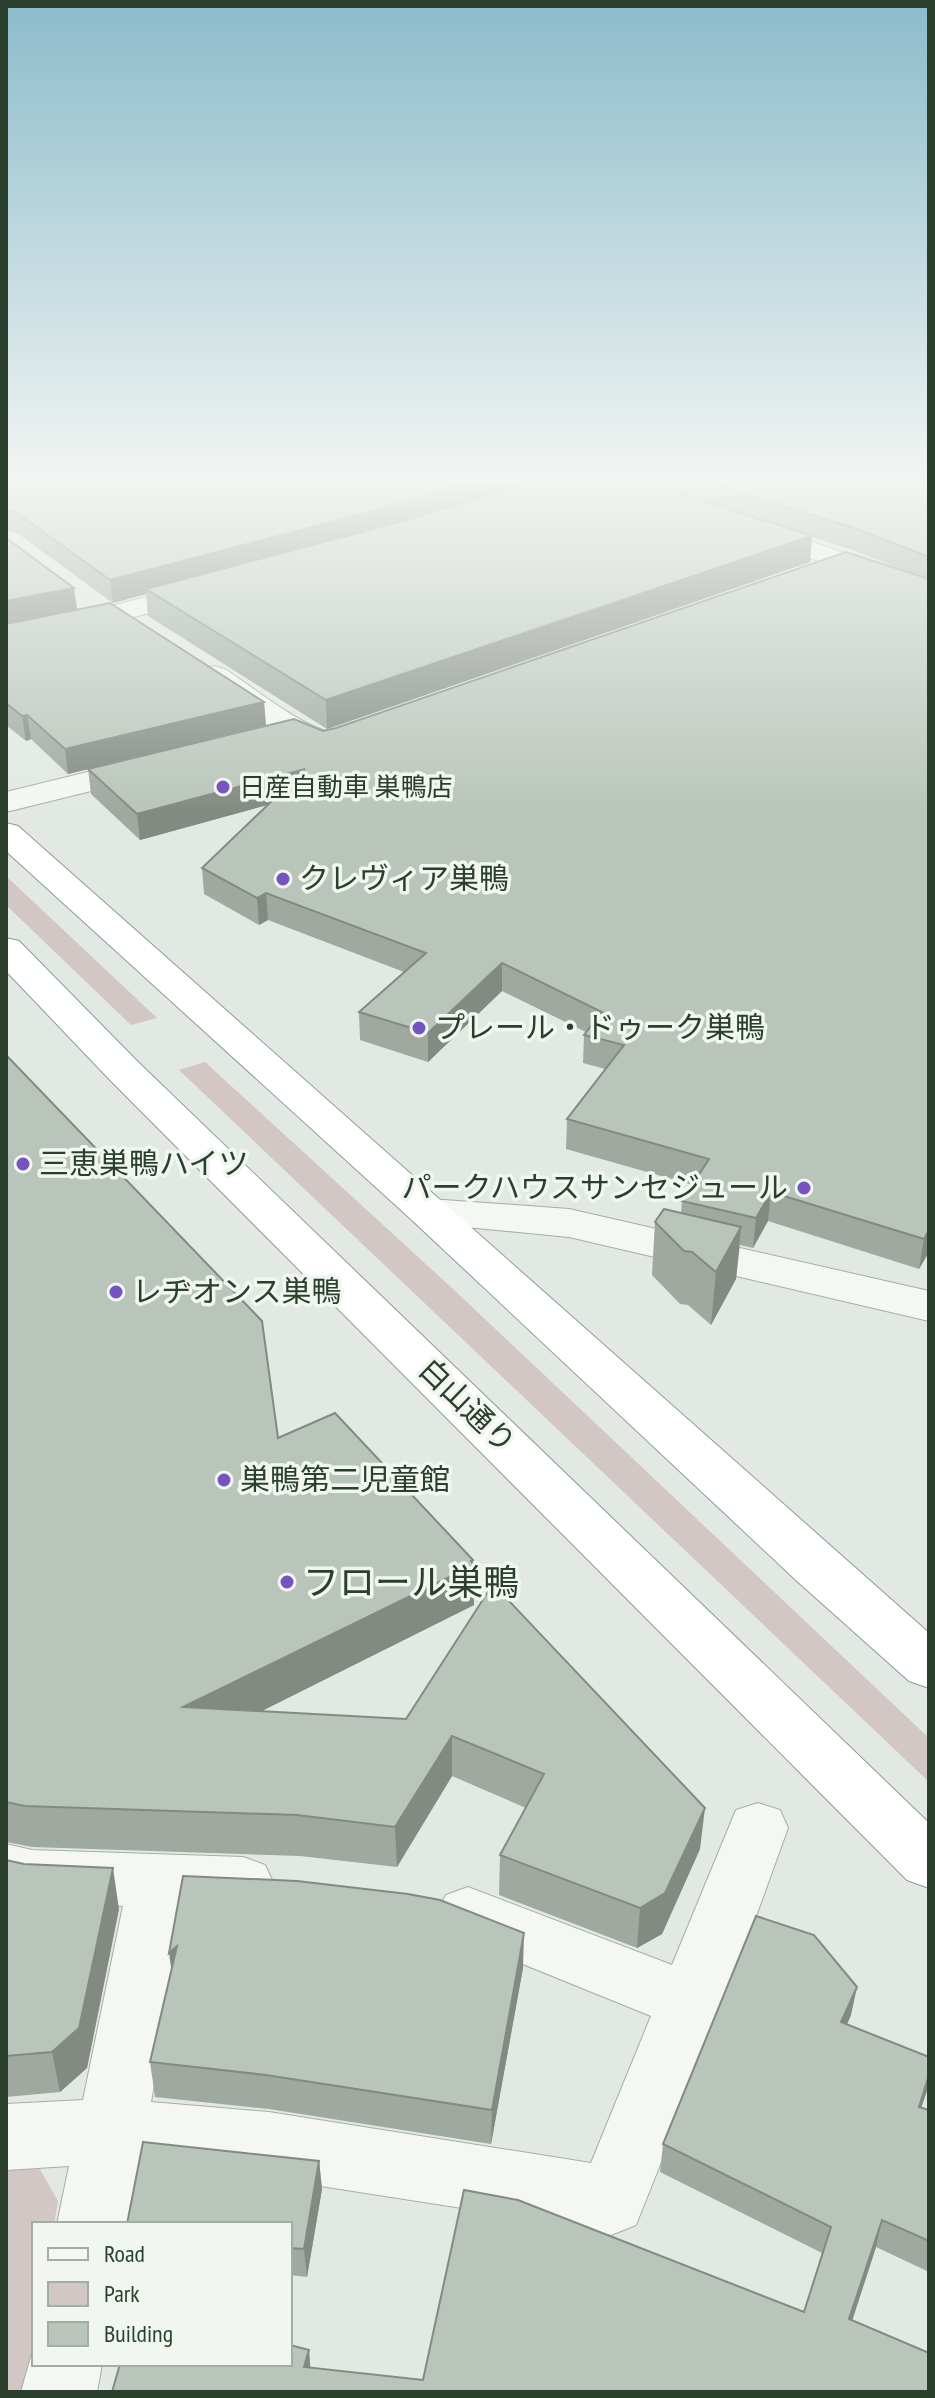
<svg xmlns="http://www.w3.org/2000/svg" width="935" height="2398" font-family="'PT Sans Narrow','Noto Sans JP',sans-serif">
	<style>
		.green { fill: #d2c7c4 }
		.lines { fill: none; stroke-linecap: round; stroke-linejoin: round }
		.street-casing { stroke: #a4afa4; stroke-width: 2 }
		.highway-casing { stroke: #8a9e8c; stroke-width: 2 }
		.street { fill: #f4f7f4; fill-rule: evenodd }
		.highway { fill: #fff; fill-rule: evenodd }
		.wall { fill: #9fa9a0 }
		.shaded-wall { fill: #828a82 }
		.building { fill: #b9c5ba; stroke: #828a82; stroke-width: 2 }
		.poi-dot { fill: #7654c0; stroke: #f1f6f1; stroke-width: 3 }
		.labels { text-anchor: middle; stroke-width: 7; stroke-linejoin: round; paint-order: stroke }
		.far-poi-label { font-size: 26px; fill: #2b3f2d; stroke: #f1f6f1; text-anchor: start }
		.poi-label { font-size: 30px; fill: #2b3f2d; stroke: #f1f6f1; text-anchor: start }
		.street-label { font-size: 30px; fill: #2b3f2d; stroke: #f1f6f1 }
		.near-poi-label { font-size: 36px; fill: #2b3f2d; stroke: #f1f6f1; text-anchor: start }
	</style>
	<rect width="100%" height="100%" fill="#e2e9e2"/>
	<g class="green">
		<polygon points="6,876 157,1018 131,1025 6,905"/>
		<polygon points="205,1062 452,1288 929,1738 929,1782 179,1070"/>
		<polygon points="33,2157 58,2201 54,2224 34,2224 34,2338 25,2392 6,2392 6,2159"/>
	</g>
	<g class="lines">
		<defs>
			<g id="street">
				<polygon points="756,522 929,583 929,600 747,536 743,530 747,524"/>
				<polygon points="204,582 214,584 218,590 214,596 118,621 6,646 6,628 115,605"/>
				<path d="M214,666l11,3c26,17 70,52 98,61 8,3 17,0 25,2l5,7c-28,40 -121,-39 -150,-58l-4,-6 4,-6z"/>
				<polygon points="149,757 160,760 165,767 160,774 6,812 6,792"/>
				<polygon points="430,1199 569,1209 929,1291 929,1321 569,1237 414,1222 408,1212 414,1202"/>
				<polygon points="758,1803 780,1810 788,1828 725,2002 636,2225 611,2235 539,2220 269,2178 139,2166 129,2224 57,2224 69,2166 6,2170 6,2104 83,2100 123,1906 32,1902 6,1896 6,1844 32,1850 243,1857 265,1865 274,1884 265,1903 243,1911 185,1908 151,2102 269,2112 591,2163 651,2016 446,1933 436,1914 446,1895 468,1887 672,1965 736,1810"/>
				<polygon points="34,2346 34,2364 102,2364 97,2392 21,2392"/>
			</g>
			<g id="highway">
				<polygon points="6,823 18,826 929,1633 929,1688 909,1681 798,1582 414,1222 6,851"/>
				<polygon points="6,938 19,941 138,1062 929,1823 929,1888 907,1880 110,1080 6,971"/>
			</g>
		</defs>
		<use href="#street" class="street-casing"/>
		<use href="#highway" class="highway-casing"/>
		<use href="#street" class="street"/>
		<use href="#highway" class="highway"/>
	</g>
	<g class="wall">
		<polygon points="6,477 929,477 929,1252 919,1269 768,1221 753,1248 740,1245 736,1279 711,1325 688,1305 680,1304 652,1275 655,1222 681,1213 682,1201 693,1185 566,1149 567,1119 605,1069 583,1063 584,1035 586,1032 502,991 428,1062 360,1040 359,1012 404,972 268,920 259,925 204,894 202,868 268,805 140,840 91,794 88,769 68,774 31,739 26,741 6,725 6,538 74,588 77,610 264,702 266,726 323,731 916,575 858,552 812,537 810,562 327,729 148,616 146,594 113,603 17,533 6,531"/>
		<polygon points="6,1055 278,1438 473,1564 474,1605 261,1711 406,1719 493,1584 700,1849 662,1934 637,1948 499,1895 500,1855 526,1808 452,1776 397,1867 300,1856 32,1847 6,1842"/>
		<polygon points="6,1860 119,1909 87,2068 60,2092 6,2097"/>
		<polygon points="523,1968 491,2144 269,2109 155,2097 150,2062"/>
		<polygon points="851,2015 847,2024 928,2088 921,2107 929,2110 929,2272 876,2247 852,2320 929,2392 112,2392 309,2350 310,2368 423,2380 804,2312 822,2253 660,2172 663,2144"/>
		<polygon points="319,2161 322,2189 307,2277 290,2275 290,2224"/>
	</g>
	<g class="shaded-wall">
		<polygon points="487,477 556,477 381,530 146,589 146,594 113,603 110,580"/>
		<polygon points="812,536 810,562 327,729 326,700"/>
		<polygon points="74,588 77,610 6,625 6,601"/>
		<polygon points="264,702 266,727 68,774 65,749"/>
		<polygon points="27,715 31,739 26,741 22,716"/>
		<polygon points="305,769 307,794 140,840 137,814"/>
		<polygon points="266,893 268,920 259,925 257,898"/>
		<polygon points="502,963 502,991 428,1062 428,1033"/>
		<polygon points="771,1192 768,1221 753,1248 756,1218"/>
		<polygon points="741,1227 736,1279 711,1325 716,1272"/>
		<polygon points="929,1230 929,1252 919,1269 924,1239"/>
		<polygon points="473,1560 474,1605 188,1748 183,1707"/>
		<polygon points="452,1736 452,1776 397,1867 395,1827"/>
		<polygon points="705,1808 700,1849 662,1934 637,1948 640,1908"/>
		<polygon points="113,1868 119,1909 87,2068 60,2092 52,2052"/>
		<polygon points="524,1933 523,1968 491,2144 492,2110"/>
		<polygon points="177,1946 174,1988 169,1953"/>
		<polygon points="857,1987 851,2015 836,2050 841,2022"/>
		<polygon points="929,2075 928,2088 912,2135 919,2107"/>
		<polygon points="319,2161 322,2189 307,2277 304,2249"/>
		<polygon points="882,2220 876,2247 844,2346 849,2319"/>
		<polygon points="309,2350 311,2377 304,2367"/>
	</g>
	<g class="building">
		<polygon points="6,477 487,477 381,509 110,580 14,511 6,510"/>
		<polygon points="551,477 631,477 812,536 326,700 146,589 400,522"/>
		<polygon points="692,477 929,477 929,557 860,530"/>
		<polygon points="6,538 74,588 6,601"/>
		<polygon points="846,552 929,579 929,1230 924,1239 771,1192 756,1218 682,1201 709,1159 567,1119 624,1045 584,1035 602,1012 502,963 428,1033 359,1012 426,953 266,893 257,898 202,868 305,769 137,814 88,769 294,719 323,731 336,728"/>
		<polygon points="110,603 264,702 65,749 27,715 22,716 6,703 6,624"/>
		<polygon points="6,1055 262,1321 278,1438 335,1413 473,1560 471,1561 474,1565 183,1707 406,1719 493,1584 705,1808 665,1893 640,1908 500,1855 544,1774 452,1736 395,1827 297,1815 25,1806 6,1802"/>
		<polygon points="664,1209 741,1227 716,1272 692,1252 684,1251 655,1222"/>
		<polygon points="6,1860 24,1864 113,1868 79,2028 52,2052 6,2056"/>
		<polygon points="183,1876 297,1881 408,1894 440,1900 524,1933 492,2110 266,2075 150,2062 177,1946 169,1953"/>
		<polygon points="756,1916 814,1935 857,1987 841,2022 929,2057 929,2075 919,2107 929,2110 929,2241 882,2220 849,2319 929,2353 929,2392 112,2392 120,2364 290,2364 290,2345 309,2350 304,2367 423,2380 464,2190 518,2200 804,2312 831,2227 663,2144"/>
		<polygon points="143,2142 319,2161 304,2249 290,2248 290,2224 127,2224"/>
	</g>
	<linearGradient id="sky" x2="0" y2="1"><stop stop-color="#8bbbcb"/><stop offset="0.59" stop-color="#f2f5f2"/><stop offset="1" stop-color="#f2f5f2" stop-opacity="0"/></linearGradient>
	<rect width="935" height="813" fill="url(#sky)"/>
	<g class="poi-dot">
		<circle cx="223" cy="787" r="8"/>
		<circle cx="283" cy="879" r="8"/>
		<circle cx="419" cy="1028" r="8"/>
		<circle cx="23" cy="1164" r="8"/>
		<circle cx="804" cy="1188" r="8"/>
		<circle cx="116" cy="1292" r="8"/>
		<circle cx="224" cy="1480" r="8"/>
		<circle cx="287" cy="1582" r="8"/>
	</g>
	<g class="labels">
		<g class="far-poi-label">
			<text x="239" y="796">日産自動車 巣鴨店</text>
		</g>
		<g class="poi-label">
			<text x="299" y="889">クレヴィア巣鴨</text>
			<text x="435" y="1038">プレール・ドゥーク巣鴨</text>
			<text x="39" y="1174">三恵巣鴨ハイツ</text>
			<text x="788" y="1198" text-anchor="end">パークハウスサンセジュール</text>
			<text x="132" y="1302">レヂオンス巣鴨</text>
			<text x="240" y="1490">巣鴨第二児童館</text>
		</g>
		<g class="street-label">
			<text transform="translate(467 1406) rotate(44)" y="10">白山通り</text>
		</g>
		<g class="near-poi-label">
			<text x="303" y="1595">フロール巣鴨</text>
		</g>
	</g>
	<rect width="935" height="2398" fill="none" stroke="#2b3f2d" stroke-width="16"/>
	<rect x="32" y="2222" width="260" height="144" fill="#f1f6f1" stroke="#a2ada3" stroke-width="2"/>
	<rect x="48" y="2248" width="40" height="12" fill="#f4f7f4" stroke="#a2ada3" stroke-width="2"/>
	<text x="104" y="2262" font-size="24" fill="#2b3f2d">Road</text>
	<rect x="48" y="2282" width="40" height="24" fill="#d2c7c4" stroke="#a2ada3" stroke-width="2"/>
	<text x="104" y="2302" font-size="24" fill="#2b3f2d">Park</text>
	<rect x="48" y="2322" width="40" height="24" fill="#b9c5ba" stroke="#a2ada3" stroke-width="2"/>
	<text x="104" y="2342" font-size="24" fill="#2b3f2d">Building</text>
</svg>
